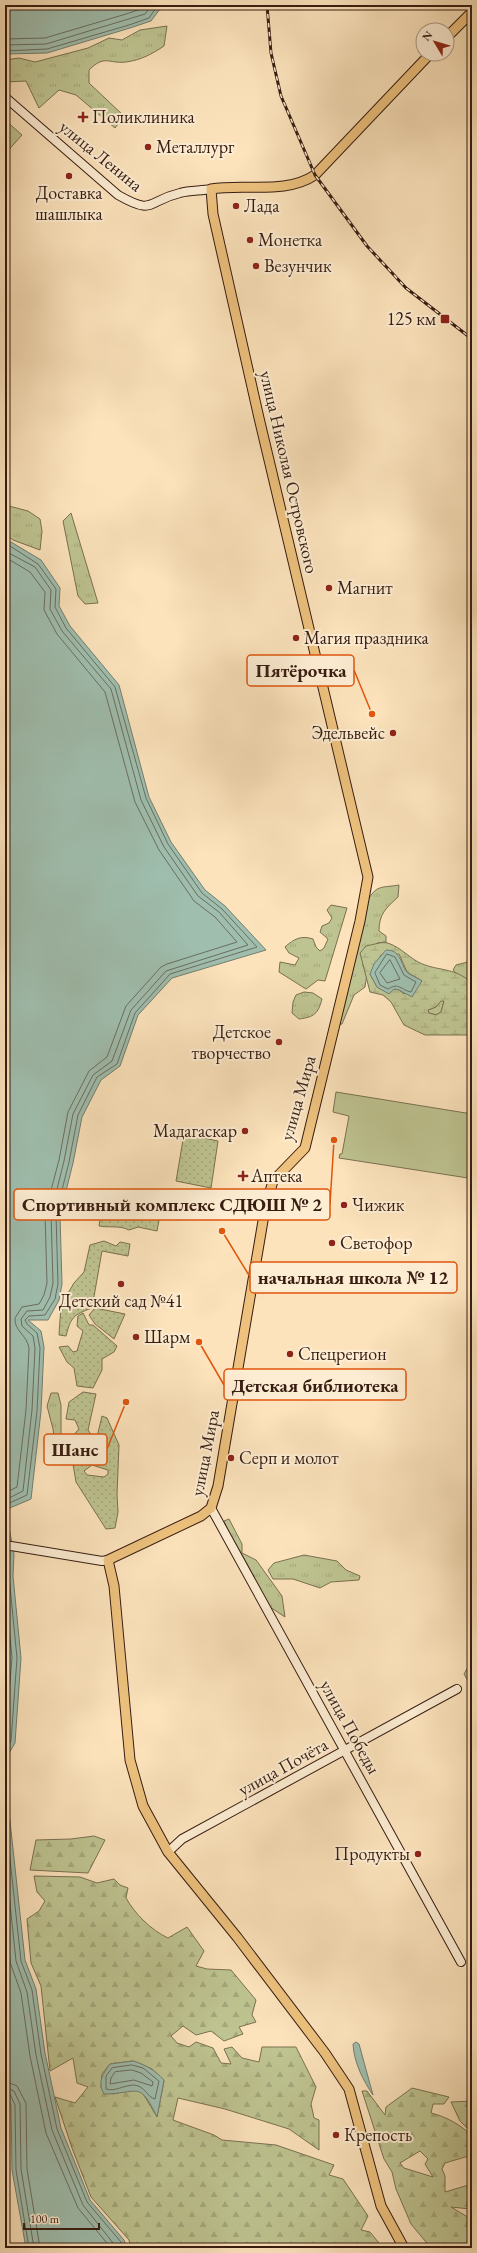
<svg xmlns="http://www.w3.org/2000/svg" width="477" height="2253" font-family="'EB Garamond',serif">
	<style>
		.grass { fill: url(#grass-tufts); stroke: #7a7051 }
		.forest { fill: url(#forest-firs); stroke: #7a7051; fill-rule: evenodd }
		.wetland { fill: url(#wetland-marsh); stroke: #7a7051; fill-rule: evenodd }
		.park { fill: url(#park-dots); stroke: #7a7051; fill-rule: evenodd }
		.garden { fill: #bec491; stroke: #7a7051 }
		.water { fill: #9fbeae; stroke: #757d6f }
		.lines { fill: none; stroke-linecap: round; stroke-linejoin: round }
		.shore { stroke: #6b6d60; stroke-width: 1 }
		.secondary-casing { stroke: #371c11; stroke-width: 10 }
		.primary-casing { stroke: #371c11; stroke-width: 11 }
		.secondary { stroke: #fdedd3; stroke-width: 8 }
		.primary { stroke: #eec27e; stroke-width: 9 }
		.rail-casing { stroke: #371c11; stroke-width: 3 }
		.rail { stroke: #fdedd3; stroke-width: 1.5; stroke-dasharray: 4.5; stroke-linecap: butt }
		.poi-dot { fill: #8f2418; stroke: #fdedd3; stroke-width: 1.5 }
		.labels { text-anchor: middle; stroke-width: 4; stroke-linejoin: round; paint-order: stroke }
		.poi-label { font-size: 18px; fill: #371c11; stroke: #fdedd3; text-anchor: start }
		.street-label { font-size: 18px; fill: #371c11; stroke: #fdedd3 }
		.leader { fill: none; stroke: #df560c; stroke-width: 1.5 }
		.callout-dot { fill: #df560c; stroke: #fdedd3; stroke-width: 1.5 }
		.callout { fill: #fdedd3; stroke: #df560c; stroke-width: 1.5 }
		.callout-label { font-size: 19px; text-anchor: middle; font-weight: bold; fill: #371c11 }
	</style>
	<defs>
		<pattern id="grass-tufts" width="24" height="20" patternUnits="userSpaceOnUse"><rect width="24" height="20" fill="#bec491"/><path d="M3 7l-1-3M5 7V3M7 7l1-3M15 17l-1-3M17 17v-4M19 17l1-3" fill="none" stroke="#a4a87c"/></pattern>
		<pattern id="forest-firs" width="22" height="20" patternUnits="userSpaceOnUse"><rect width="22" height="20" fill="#bec491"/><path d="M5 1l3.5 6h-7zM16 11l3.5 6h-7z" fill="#a4a87c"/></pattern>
		<pattern id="wetland-marsh" width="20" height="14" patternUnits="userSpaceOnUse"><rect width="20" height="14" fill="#bec491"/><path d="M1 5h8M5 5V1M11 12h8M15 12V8" fill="none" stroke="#a4a87c"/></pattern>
		<pattern id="park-dots" width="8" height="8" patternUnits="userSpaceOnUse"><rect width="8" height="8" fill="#bec491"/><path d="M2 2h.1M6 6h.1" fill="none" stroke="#a4a87c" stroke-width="1.8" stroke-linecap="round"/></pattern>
	</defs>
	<rect width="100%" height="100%" fill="#fce3bc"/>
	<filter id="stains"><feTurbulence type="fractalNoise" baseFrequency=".005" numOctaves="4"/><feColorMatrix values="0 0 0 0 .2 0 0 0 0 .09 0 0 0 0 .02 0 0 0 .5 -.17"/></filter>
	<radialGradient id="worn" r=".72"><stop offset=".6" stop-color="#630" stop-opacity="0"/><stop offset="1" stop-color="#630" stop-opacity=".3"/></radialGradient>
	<g class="grass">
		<path d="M167,26l-3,20c-12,8 -23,14 -38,16 -18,2 -21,-8 -37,8v13l35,33 -9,12 -39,-33 -17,-5 -20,18 -13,-27 -21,1v-22l14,-2 16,4 53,-14 21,-10 13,2 18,-10z"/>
		<polygon points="5,505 28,511 40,519 42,531 40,550 13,540 5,534"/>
		<polygon points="71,513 98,603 85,604 78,596 63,521"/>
		<path d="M399,885l-1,12c-12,11 -19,17 -19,34l7,5v6l-9,1 -14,22 4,9 -2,13 -11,8 -12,29 -5,1 31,-125c9,-16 15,-12 31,-15z"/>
		<path d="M331,905l16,3 -22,73 -7,-1 -12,9 -27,-17 1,-10 15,3 4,-7 -10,-5 -4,-6c9,-8 16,-12 28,-8l3,8 4,4 4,-3 4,-9 -8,-7 2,-6 7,-3 3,-5 -5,-8z"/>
		<polygon points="472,961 472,990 453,970 456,965"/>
		<path d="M304,992l9,1 9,6c-4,15 -8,18 -23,20l-7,-6 1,-11 3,-7z"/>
		<polygon points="441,1000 444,1001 441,1012 436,1015 429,1013 428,1010 436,1007"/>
		<polygon points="51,1393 58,1393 61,1405 61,1452 57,1458 53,1429 47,1406"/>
		<polygon points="229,1519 242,1544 242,1553 256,1560 282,1596 285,1617 267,1605 237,1551 224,1521"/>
		<polygon points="304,1555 337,1561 346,1570 360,1576 359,1580 331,1582 320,1588 293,1579 273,1579 268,1570 274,1563"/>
	</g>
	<g class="forest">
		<polygon points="94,1836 105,1840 88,1873 30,1870 36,1840 71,1839"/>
		<path d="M34,1876l46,1 17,6 17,-4 6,6 8,3 -2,10c9,16 25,32 42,40l19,-11 17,24 -8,15 11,3 24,1 25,30 -4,15 4,7 -17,5 4,7 -19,7 -13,-10 -15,4 -13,-9 -12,10 6,7 12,4 7,-5 17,6 8,15 10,1 -7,-15 8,-2 10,11 17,4 3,-15h34l20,40 -5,17 3,14 5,2v30l-30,-21 -64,-20 -47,-11 -5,22 41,15 8,5 54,5 58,20 -5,10 14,4 25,37 -7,14 9,2 13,16h-252l-2,-8 -38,-43 -19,-49 -17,-51 20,6 13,-16 -11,-4 -4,-25 -23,13 -9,-85 -10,-23 -4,-44 12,-8 6,-10 -8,-9zM133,2061l19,8 12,12 -7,36 -15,-25 -9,-3 -20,5 -12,-6 1,-14 8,-10z"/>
		<path d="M412,2088l37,9 -5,7h-11l-2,9c16,4 30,12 41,23v19l-27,8 -3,6 3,7v16l27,-8v28l-2,-3 -19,-2 20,12 1,29h-41l-20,-24 -15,-35 -4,-17 -8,-13 -22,-68h5l18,24 1,-8zM420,2151l8,8 -3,5 8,13 -29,-9 -4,-5z"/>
		<polygon points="472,2101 472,2133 460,2121 451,2102"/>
	</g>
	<path class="wetland" d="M384,942c14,3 22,13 34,20 20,10 35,4 54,21v52h-47l-21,-10 -13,-23 -8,-7 -13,-3 -10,-39 6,-7zM399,954l8,18 15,9 -18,13 -5,-4 -5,-1 -5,4 -12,-6 -7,-13 11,-19zM441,1001h3l-3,11 -5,3 -7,-2 -1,-3 8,-3z"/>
	<g class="park">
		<polygon points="184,1134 218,1141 211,1188 176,1181"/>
		<path d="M125,1194l18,1 20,4 -6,32 -19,-4 -9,3c-10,-5 -19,-2 -30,-4 1,-16 13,-23 26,-32z"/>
		<path d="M104,1241l12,5 4,-4 10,2 -2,12 -26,-5 -10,57c-19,7 -21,9 -26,28l-7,-1 2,-30 13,-22 10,-11 6,-27z"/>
		<polygon points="95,1308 125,1314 114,1339 95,1324 89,1315"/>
		<polygon points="83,1313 89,1325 93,1325 117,1346 114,1352 102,1359 102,1370 93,1388 77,1386 74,1368 67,1362 59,1347 68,1346 73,1352 77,1351 83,1331 77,1326 78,1316"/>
		<path d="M83,1392l13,2 -8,36 4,6 5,1 5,-21 5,2 12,27 -2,49 1,18 -3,16 -9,1 -30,-47 -7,-42 10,-11 -4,-9 -9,-1 3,-17zM88,1435l3,20 -10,2 -4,-20zM92,1465l16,5v4l-4,3 -17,-2 -3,-4z"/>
	</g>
	<g class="garden">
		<polygon points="5,120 22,135 5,154"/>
		<polygon points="336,1092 472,1114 472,1177 468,1178 339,1158 340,1154 342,1154 349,1116 333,1112"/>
		<polygon points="472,1660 472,1688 464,1674"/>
	</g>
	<g class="water">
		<polygon points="5,5 163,5 151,21 130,28 47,53 5,54"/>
		<polygon points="5,542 11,542 41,560 60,588 59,606 70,626 119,685 149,797 171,842 205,890 225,906 266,950 172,978 138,1015 120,1066 101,1080 82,1117 73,1163 60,1215 62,1284 59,1300 48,1320 28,1320 41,1331 44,1347 41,1411 31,1499 5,1510"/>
		<path d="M386,950c14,0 14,11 20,21 3,4 12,7 16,10l-10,16 -13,-7 -5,-1 -5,5 -12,-7 -7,-13 4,-10z"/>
		<polygon points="5,1527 9,1528 14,1554 13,1576 21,1658 15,1743 5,1760"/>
		<polygon points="5,1806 9,1812 25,1960 36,1989 45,2053 61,2128 90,2200 124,2240 127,2248 26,2248 12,2170 11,2105 5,2093"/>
		<path d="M356,2042l3,2 14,51c-10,-15 -19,-32 -20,-51z"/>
		<path d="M133,2061c13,4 22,9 31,19l-7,37c-18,-38 -19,-23 -53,-23 -7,-12 -1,-20 6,-30z"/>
	</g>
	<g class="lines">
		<g class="shore">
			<polyline points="5,39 45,38 126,14 141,9 144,5"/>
			<polyline points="5,45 46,44 145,14 152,5"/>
			<polyline points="5,51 47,49 129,25 149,18 158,5"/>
			<polyline points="5,546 10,546 38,564 56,589 55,607 66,628 115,687 146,798 168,844 202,893 222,909 257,947 170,974 135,1013 117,1064 97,1077 78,1115 69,1162 56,1214 58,1284 55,1299 45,1315 29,1316 25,1320 27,1324 37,1333 40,1348 37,1411 27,1495 5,1505"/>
			<polyline points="5,551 35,567 51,590 50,609 62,631 111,689 141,800 164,847 198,896 219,912 248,945 166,971 131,1010 112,1061 93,1075 73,1114 64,1161 51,1213 53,1283 50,1297 43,1310 27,1311 21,1319 22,1326 33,1336 35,1348 32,1410 23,1491 5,1500"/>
			<path d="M5,557l25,15 15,20 -1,18 13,24 48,58 30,110 24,48 35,51 21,16 22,25 -70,22 -6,3 -35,39 -19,51 -18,14 -21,41 -9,48 -14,53 2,70 -3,12 -5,9 -17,3 -7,11c-1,13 12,17 14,30l-3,62 -9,77 -12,6"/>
			<path d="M387,954l8,3 9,18 12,7 -5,10c-10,-2 -12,-10 -23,-3l-8,-4 -5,-12z"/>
			<polygon points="390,960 400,979 387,983 380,973"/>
			<polyline points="5,1583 12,1658 5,1742"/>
			<polyline points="5,1752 11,1741 17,1658 9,1576 10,1551"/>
			<polyline points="5,1813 21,1961 32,1990 41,2054 57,2129 87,2202 121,2242 123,2248"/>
			<polyline points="5,1856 16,1961 27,1992 36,2055 52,2130 83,2205 117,2248"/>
			<polyline points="5,1914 10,1962 21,1993 30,2056 46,2133 78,2208 111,2248"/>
			<path d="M132,2065l11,3 16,13 -4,18c-8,-2 -10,-13 -21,-14 -10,0 -19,7 -28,4v-13l6,-8z"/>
			<polygon points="132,2070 141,2073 153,2082 152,2086 134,2080 110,2084 111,2078 115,2072"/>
			<polyline points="5,2081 17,2086 26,2103 27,2169 40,2248"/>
			<polyline points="5,2087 14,2091 20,2104 21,2169 34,2248"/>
			<polyline points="5,2092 10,2094 15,2105 16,2170 29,2248"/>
		</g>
		<defs>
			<g id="secondary">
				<path d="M5,97l113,98c37,21 28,6 62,-2 10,-3 21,-2 31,-4"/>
				<polyline points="211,1508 461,1962"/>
				<polyline points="5,1545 102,1561 108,1560"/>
				<polyline points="168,1852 182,1839 457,1689"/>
			</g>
			<g id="primary">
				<polyline points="447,37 472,12"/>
				<path d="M404,2248l-23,-42 -32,-117 -24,-36 -88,-116 -69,-85 -25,-46 -13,-46 -16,-174 -6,-26 93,-44 10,-8 7,-22 47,-277 8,-28 32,-33 55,-227 8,-44 -109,-459 -46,-204 -2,-25c34,-6 74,6 104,-14l115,-121"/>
			</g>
		</defs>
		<use href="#secondary" class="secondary-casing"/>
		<use href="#primary" class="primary-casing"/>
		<use href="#secondary" class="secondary"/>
		<use href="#primary" class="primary"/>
		<defs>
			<polyline id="rail" points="267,5 271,53 281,96 315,175 367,246 406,288 472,339"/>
		</defs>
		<use href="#rail" class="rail-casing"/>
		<use href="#rail" class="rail"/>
	</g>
	<g class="poi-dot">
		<path d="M81 111h4v4h4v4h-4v4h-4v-4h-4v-4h4z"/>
		<circle cx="148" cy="147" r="4"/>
		<circle cx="69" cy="176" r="4"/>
		<circle cx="236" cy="206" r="4"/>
		<circle cx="250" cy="240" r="4"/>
		<circle cx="256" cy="266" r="4"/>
		<rect x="440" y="314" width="10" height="10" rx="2"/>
		<circle cx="329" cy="588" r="4"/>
		<circle cx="296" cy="638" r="4"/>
		<circle cx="393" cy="733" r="4"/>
		<circle cx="279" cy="1042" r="4"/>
		<circle cx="245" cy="1131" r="4"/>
		<path d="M241 1170h4v4h4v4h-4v4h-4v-4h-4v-4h4z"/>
		<circle cx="344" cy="1205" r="4"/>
		<circle cx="332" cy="1243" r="4"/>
		<circle cx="121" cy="1284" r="4"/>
		<circle cx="136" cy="1337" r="4"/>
		<circle cx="290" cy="1354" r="4"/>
		<circle cx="231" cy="1458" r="4"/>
		<circle cx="418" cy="1854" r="4"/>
		<circle cx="336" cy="2135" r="4"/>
	</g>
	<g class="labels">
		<g class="poi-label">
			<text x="92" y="123">Поликлиника</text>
			<text x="156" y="153">Металлург</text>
			<text x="69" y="199" text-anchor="middle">Доставка<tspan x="69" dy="21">шашлыка</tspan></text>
			<text x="244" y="212">Лада</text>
			<text x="258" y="246">Монетка</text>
			<text x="264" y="272">Везунчик</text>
			<text x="436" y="325" text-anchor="end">125 км</text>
			<text x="337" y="594">Магнит</text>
			<text x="304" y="644">Магия праздника</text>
			<text x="385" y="739" text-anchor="end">Эдельвейс</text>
			<text x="271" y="1038" text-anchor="end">Детское<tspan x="271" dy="21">творчество</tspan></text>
			<text x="237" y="1137" text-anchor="end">Мадагаскар</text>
			<text x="251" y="1182">Аптека</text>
			<text x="352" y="1211">Чижик</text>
			<text x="340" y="1249">Светофор</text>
			<text x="121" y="1307" text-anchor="middle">Детский сад №41</text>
			<text x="144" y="1343">Шарм</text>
			<text x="298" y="1360">Спецрегион</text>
			<text x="239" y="1464">Серп и молот</text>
			<text x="410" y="1860" text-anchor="end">Продукты</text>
			<text x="344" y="2141">Крепость</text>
		</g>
		<g class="street-label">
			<text transform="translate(101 156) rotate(39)" y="6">улица Ленина</text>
			<text transform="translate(289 472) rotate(77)" y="6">улица Николая Островского</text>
			<text transform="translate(298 1098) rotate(-74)" y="6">улица Мира</text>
			<text transform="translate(205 1453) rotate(-79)" y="6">улица Мира</text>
			<text transform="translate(350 1727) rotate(61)" y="6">улица Победы</text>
			<text transform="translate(283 1767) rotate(-29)" y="6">улица Почёта</text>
		</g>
	</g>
	<path class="leader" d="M372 714L354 670M334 1140L330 1204M222 1231L250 1277M199 1342L224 1385M126 1402L107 1449"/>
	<g class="callout-dot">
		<circle cx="372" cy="714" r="4"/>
		<circle cx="334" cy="1140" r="4"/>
		<circle cx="222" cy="1231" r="4"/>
		<circle cx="199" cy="1342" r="4"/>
		<circle cx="126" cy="1402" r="4"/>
	</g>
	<g class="callout">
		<rect x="247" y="655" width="107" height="31" rx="4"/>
		<rect x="14" y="1189" width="316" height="31" rx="4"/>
		<rect x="250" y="1262" width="207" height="31" rx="4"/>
		<rect x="224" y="1369" width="182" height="31" rx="4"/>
		<rect x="44" y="1434" width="63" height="31" rx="4"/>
	</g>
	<g class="callout-label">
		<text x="301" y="677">Пятёрочка</text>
		<text x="172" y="1211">Спортивный комплекс СДЮШ № 2</text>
		<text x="353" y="1284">начальная школа № 12</text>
		<text x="315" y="1392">Детская библиотека</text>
		<text x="75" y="1456">Шанс</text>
	</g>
	<rect width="477" height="2253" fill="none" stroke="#fce3bc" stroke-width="20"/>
	<rect x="6" y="6" width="465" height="2241" fill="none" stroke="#371c11" stroke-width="2"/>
	<rect x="10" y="10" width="457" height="2233" fill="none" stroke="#371c11"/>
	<g transform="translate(435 42) rotate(308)"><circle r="19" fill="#fdedd3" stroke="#ae9985"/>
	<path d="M0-3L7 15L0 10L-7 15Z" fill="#8f2418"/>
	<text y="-6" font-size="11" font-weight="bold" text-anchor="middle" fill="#371c11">N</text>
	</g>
	<path d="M24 2223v6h75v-6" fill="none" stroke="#371c11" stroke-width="2"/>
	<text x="30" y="2223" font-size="12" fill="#371c11" stroke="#fdedd3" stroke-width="3" paint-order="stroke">100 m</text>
	<rect width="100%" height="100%" filter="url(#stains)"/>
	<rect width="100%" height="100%" fill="url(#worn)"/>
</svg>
